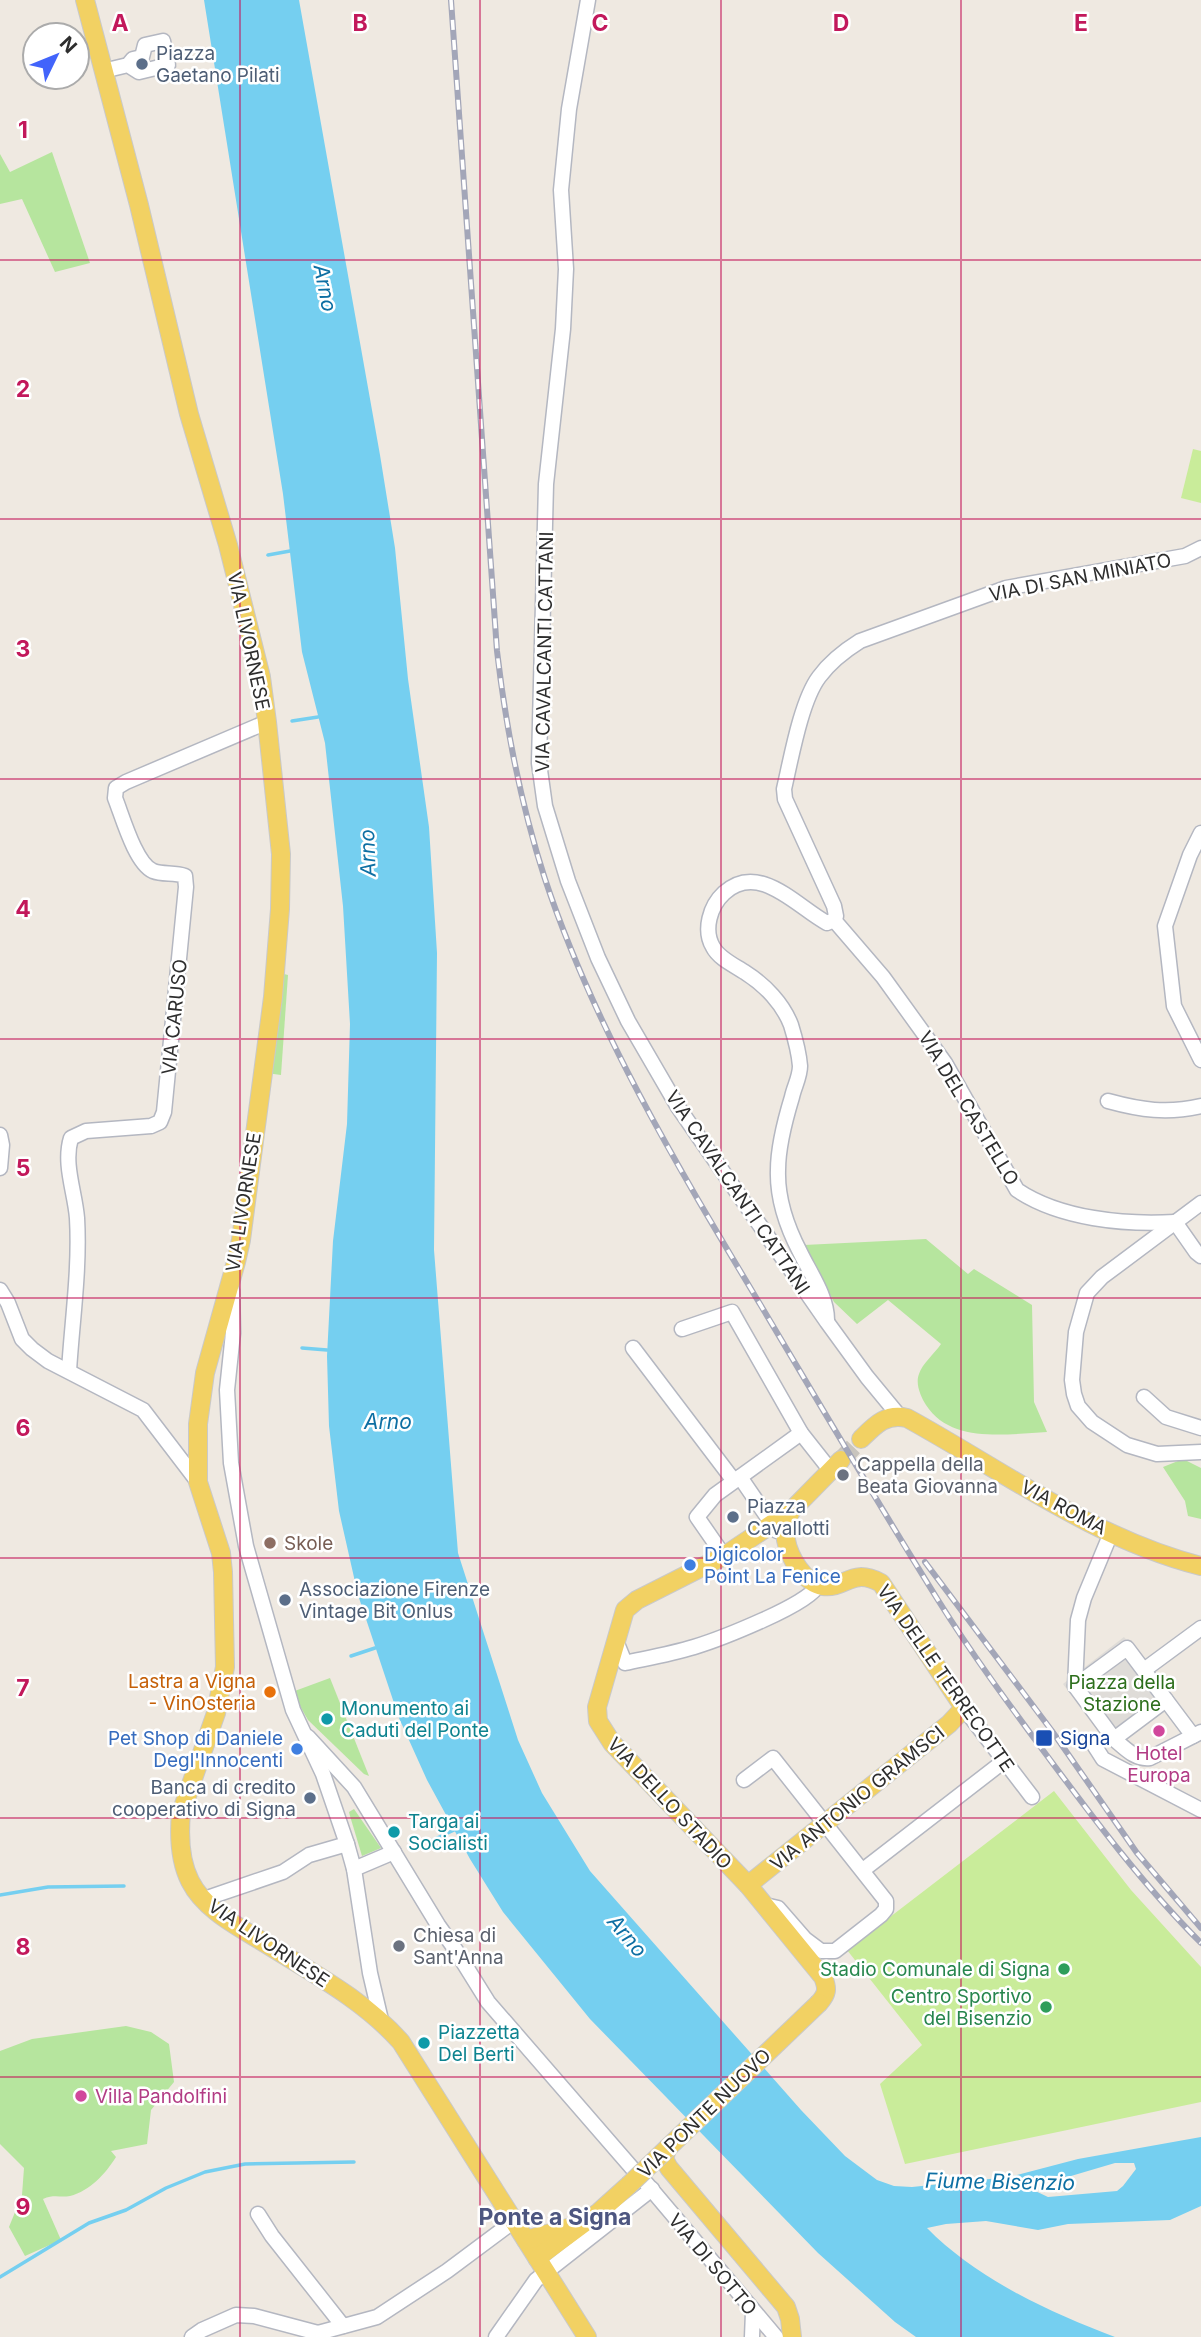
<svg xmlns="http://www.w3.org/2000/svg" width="1201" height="2337" font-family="Inter,sans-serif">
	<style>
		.green { fill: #b6e59e }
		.pitch { fill: #c9ec9a }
		.plaza { fill: #dfdcd8 }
		.water { fill: #75cff0; fill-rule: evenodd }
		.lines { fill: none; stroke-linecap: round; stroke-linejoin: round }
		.stream { stroke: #75cff0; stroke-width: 3.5 }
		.major-tunnel { stroke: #c8c4bd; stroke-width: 18; stroke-dasharray: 18 9; stroke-linecap: butt }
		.minor-casing { stroke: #b4b7c1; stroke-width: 17 }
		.major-casing { stroke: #c9c9c9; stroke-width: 20 }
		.minor { stroke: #fff; stroke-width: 14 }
		.major { stroke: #f2d163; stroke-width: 18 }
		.rail-casing { stroke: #a3a6b8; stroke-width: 6 }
		.rail { stroke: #fff; stroke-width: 3.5; stroke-dasharray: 10; stroke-linecap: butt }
		.major-bridge-casing { stroke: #c9c9c9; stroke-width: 20; stroke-linecap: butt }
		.major-bridge { stroke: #f2d163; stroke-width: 18 }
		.grid { fill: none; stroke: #c2185b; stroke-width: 2; stroke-opacity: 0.55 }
		.service-dot { fill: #5c6f8a; stroke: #fff; stroke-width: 2.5 }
		.worship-dot { fill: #6b7280; stroke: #fff; stroke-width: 2.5 }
		.education-dot { fill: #8d6e63; stroke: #fff; stroke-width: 2.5 }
		.shop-dot { fill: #3f7fe0; stroke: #fff; stroke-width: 2.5 }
		.food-dot { fill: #e8710a; stroke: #fff; stroke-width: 2.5 }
		.culture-dot { fill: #0f9aa8; stroke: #fff; stroke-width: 2.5 }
		.hotel-dot { fill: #d1479c; stroke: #fff; stroke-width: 2.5 }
		.transit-dot { fill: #1a4fb4; stroke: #fff; stroke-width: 2.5 }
		.leisure-dot { fill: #2e9e5b; stroke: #fff; stroke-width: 2.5 }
		.labels { text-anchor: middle; stroke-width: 5; stroke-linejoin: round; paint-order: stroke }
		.service-label { font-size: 19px; fill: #4e5e75; stroke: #fff; text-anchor: start }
		.street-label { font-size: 19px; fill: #2e2e2e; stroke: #fff }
		.worship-label { font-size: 19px; fill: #5b616d; stroke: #fff; text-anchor: start }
		.education-label { font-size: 19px; fill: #785e54; stroke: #fff; text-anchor: start }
		.shop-label { font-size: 19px; fill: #366cbe; stroke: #fff; text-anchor: start }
		.food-label { font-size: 19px; fill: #c56008; stroke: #fff; text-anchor: end }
		.park-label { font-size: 19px; fill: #2c6e1b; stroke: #fff }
		.culture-label { font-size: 19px; fill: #0d838f; stroke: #fff; text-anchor: start }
		.transit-label { font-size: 19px; fill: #164399; stroke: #fff; text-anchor: start }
		.hotel-label { font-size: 19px; fill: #b23c85; stroke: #fff }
		.leisure-label { font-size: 19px; fill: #27864d; stroke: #fff; text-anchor: end }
		.water-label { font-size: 21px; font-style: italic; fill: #0d6fa3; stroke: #fff }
		.quarter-label { font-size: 23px; font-weight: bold; fill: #4d5680; stroke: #fff }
		.grid-label { font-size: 23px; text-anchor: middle; font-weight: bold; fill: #c2185b; stroke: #fff; stroke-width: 5; stroke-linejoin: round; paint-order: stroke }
	</style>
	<rect width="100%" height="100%" fill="#efe9e1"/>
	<g class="green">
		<polygon points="52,152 90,263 55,272 22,199 0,204 0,154 10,172"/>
		<polygon points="280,973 288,975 281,1075 266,1073"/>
		<path d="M926,1239l42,35 6,-5 58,36 2,97 13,30c-40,2 -96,12 -121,-27 -5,-8 -11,-21 -7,-31 3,-10 16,-21 22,-30l-53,-44 -31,24 -23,-22 -30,-57z"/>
		<polygon points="1183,1459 1201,1468 1201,1519 1188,1516 1185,1501 1163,1467"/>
		<polygon points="330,1678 369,1776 364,1774 308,1720 292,1692"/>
		<polygon points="354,1809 381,1848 362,1856 350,1816 349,1812"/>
		<path d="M126,2026l25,6 18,12 5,38 -23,28 -4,34 -36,7 5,6c-10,16 -26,34 -46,39 -10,2 -15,-2 -27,3l18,41 -36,16 -16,-29 13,-32 2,-27 -24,-24v-93l32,-12z"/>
	</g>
	<g class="pitch">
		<polygon points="1193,449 1201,451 1201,503 1181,498"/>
		<polygon points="1054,1791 1131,1890 1201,1967 1201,2102 905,2164 880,2084 922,2045 847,1950"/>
	</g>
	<polygon class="plaza" points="1124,1637 1177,1701 1110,1747 1063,1684"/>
	<path class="water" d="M204,0h95l81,455 15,93 13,131 21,148 8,126 -3,297 24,303 60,187 24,53 48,78 211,239 44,46 32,24 17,6 18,1 97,-10 69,-18 123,-22v69l-31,14 -102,4 -30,6 -52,-9 -40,3 -19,4c50,51 122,84 188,109h-199l-21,-15 -77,-69 -228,-234 -87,-107 -33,-53 -43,-79 -28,-62 -41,-123 -19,-84 -10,-85 -2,-70 6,-115 14,-117 3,-100 -7,-118 -18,-163 -23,-91 -19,-158zM1115,2163h19l2,6 -13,17 -6,5 -69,6 -19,-9 11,-6 31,-6z"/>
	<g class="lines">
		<g class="stream">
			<polyline points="268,555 290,551"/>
			<polyline points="292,721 318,717"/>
			<polyline points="302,1348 327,1350"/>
			<polyline points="351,1656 375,1648"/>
			<polyline points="431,1841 454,1830"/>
			<polyline points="0,1895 48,1887 124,1886"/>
			<polyline points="0,2277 89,2223 126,2210 166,2188 205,2172 245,2164 354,2162"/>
		</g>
		<polyline class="major-tunnel" points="841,1460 861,1439"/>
		<defs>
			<g id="minor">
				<polyline points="588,0 569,109 561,190 566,269 563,329 546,484 539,763 545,806 568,881 598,958 628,1021 678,1107 827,1322 867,1377 900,1417"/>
				<polyline points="103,71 128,65 133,59 142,57 145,45 163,41 168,65 139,72 128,65"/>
				<polyline points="1201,833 1190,855 1165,926 1174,1006 1201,1060"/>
				<path d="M834,920l2,-4 -2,-10 -49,-107 -1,-10c7,-30 17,-88 35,-112 11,-15 25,-26 41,-36l146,-53 179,-32 16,-8"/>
				<path d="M834,920l49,57 62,86 72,127c43,29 108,35 158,32"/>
				<path d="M1108,1101c33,9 59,13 93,5"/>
				<polyline points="0,1135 2,1145 0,1168"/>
				<polyline points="1201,1203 1102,1277 1087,1293 1076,1332 1072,1380 1074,1394 1078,1406 1092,1422 1127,1445 1157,1454 1201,1452"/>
				<polyline points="1175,1222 1196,1252 1201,1256"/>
				<polyline points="0,1290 8,1303 22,1339 32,1349 48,1361 143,1410 198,1482"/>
				<polyline points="232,1290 233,1333 227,1390 231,1463 246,1546 293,1710 323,1774 347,1844 354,1869 370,1973 381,2020"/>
				<path d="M827,1320c0,-24 -17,-47 -27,-68 -13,-25 -23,-53 -22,-82 0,-23 7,-50 14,-73 2,-10 8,-20 8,-31 -1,-13 -5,-28 -9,-41 -8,-21 -26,-40 -45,-52 -10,-7 -27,-14 -33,-26 -10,-17 -3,-41 11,-54 35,-32 73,14 103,30l7,-3"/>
				<polyline points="682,1329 732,1312 801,1433 831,1471"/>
				<polyline points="633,1348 734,1481"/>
				<path d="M69,1371c3,-50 11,-102 8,-153 -2,-26 -14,-54 -6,-80l15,-7 65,-5 9,-4 4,-10 22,-225 -1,-11c-11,-4 -22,-1 -32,-5 -18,-8 -31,-56 -38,-73l1,-10 10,-6 141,-60"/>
				<polyline points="1144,1397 1166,1417 1201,1428"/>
				<polyline points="740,1477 801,1433"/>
				<polyline points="724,1556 697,1517 715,1495 740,1477 777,1531"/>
				<path d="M616,1641l9,22c23,-5 46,-9 69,-16 23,-7 117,-43 124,-62"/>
				<polygon points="1127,1648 1166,1700 1114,1739 1075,1686"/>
				<polyline points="1144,1670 1201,1628"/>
				<polyline points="1075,1686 1078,1620 1084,1598 1111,1533"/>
				<polyline points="1166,1700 1193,1736"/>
				<polyline points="964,1708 1032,1797"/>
				<polyline points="308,1737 354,1787 438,1925 455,1949 488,2002 632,2168"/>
				<path d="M1114,1739c11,9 21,21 36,19l51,-26"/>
				<polyline points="1094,1745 1103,1759 1201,1810"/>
				<polyline points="744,1780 773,1758 886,1901 886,1909 881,1915 835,1951 821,1951 805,1939 778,1908 765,1905"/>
				<polyline points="354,1869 394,1852"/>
				<polyline points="863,1870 1004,1761"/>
				<polyline points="204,1899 283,1872 309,1855 347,1844"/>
				<polyline points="646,2183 776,2337"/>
				<polyline points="258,2214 272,2236 343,2326"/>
				<polyline points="192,2337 202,2330 236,2315 254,2316 318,2333 377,2317 447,2271 514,2221"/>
				<polyline points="496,2337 536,2280 652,2189"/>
				<polyline points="752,2337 753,2312"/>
			</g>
			<g id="major">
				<path d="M85,0l54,205 50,209 39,131 33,132 6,45 14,132 -1,55 -7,88 -32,243 -5,22 -31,111 -7,51v58l23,71 2,19 2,95 -9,46 -35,100c-2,22 -1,48 9,68 15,30 51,47 78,64 46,29 96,55 133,97l186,295"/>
				<path d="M861,1439c14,-14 25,-26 46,-21 95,52 187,121 294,148"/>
				<path d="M748,1885l201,-161 15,-16 -83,-125c-30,-16 -35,6 -58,3 -19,-3 -34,-29 -37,-46 -1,-10 2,-19 4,-28"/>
				<path d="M819,2003c8,-9 9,-14 4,-26l-75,-92 -136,-142 -14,-22 -1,-14 28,-97 12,-10 87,-44 66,-44 51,-52"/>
				<polyline points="667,2149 664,2159 669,2168 786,2307 790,2319 792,2337"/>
				<polyline points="526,2240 571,2227"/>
				<polyline points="537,2258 599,2212 629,2185"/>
			</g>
		</defs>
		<use href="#minor" class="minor-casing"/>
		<use href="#major" class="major-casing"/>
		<use href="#minor" class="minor"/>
		<use href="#major" class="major"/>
		<defs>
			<g id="rail">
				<path d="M451,0l46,651c9,78 24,154 48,228 50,151 134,290 215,425 59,99 117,198 178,296 33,53 70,103 107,153 49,66 98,132 156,190"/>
				<polyline points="925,1562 1052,1731 1137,1853 1201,1928"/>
			</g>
		</defs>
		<use href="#rail" class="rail-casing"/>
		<use href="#rail" class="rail"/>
		<defs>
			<polyline id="major-bridge" points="629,2185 819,2003"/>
		</defs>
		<use href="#major-bridge" class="major-bridge-casing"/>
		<use href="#major-bridge" class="major-bridge"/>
	</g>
	<path class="grid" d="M240,0v2337M480,0v2337M721,0v2337M961,0v2337M0,260h1201M0,519h1201M0,779h1201M0,1039h1201M0,1298h1201M0,1558h1201M0,1818h1201M0,2077h1201"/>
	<g class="service-dot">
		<circle cx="142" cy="64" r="7"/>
		<circle cx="733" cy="1517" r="7"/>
		<circle cx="285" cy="1600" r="7"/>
		<circle cx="310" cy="1798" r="7"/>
	</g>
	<g class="worship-dot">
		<circle cx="843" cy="1475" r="7"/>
		<circle cx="399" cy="1946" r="7"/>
	</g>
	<circle class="education-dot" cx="270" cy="1543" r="7"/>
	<g class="shop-dot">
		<circle cx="690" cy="1565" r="7"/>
		<circle cx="297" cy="1749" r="7"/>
	</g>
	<circle class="food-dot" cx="270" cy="1692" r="7"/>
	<g class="culture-dot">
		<circle cx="327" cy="1719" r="7"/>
		<circle cx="394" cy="1832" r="7"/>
		<circle cx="424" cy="2043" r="7"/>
	</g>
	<g class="hotel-dot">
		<circle cx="1159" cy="1731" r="7"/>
		<circle cx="81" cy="2096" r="7"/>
	</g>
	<rect class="transit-dot" x="1035" y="1729" width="18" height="18" rx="3.5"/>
	<g class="leisure-dot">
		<circle cx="1064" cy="1969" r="7"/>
		<circle cx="1046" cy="2007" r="7"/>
	</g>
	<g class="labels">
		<g class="service-label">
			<text x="156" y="60">Piazza<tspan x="156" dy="22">Gaetano Pilati</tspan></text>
			<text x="747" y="1513">Piazza<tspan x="747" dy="22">Cavallotti</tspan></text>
			<text x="299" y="1596">Associazione Firenze<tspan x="299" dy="22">Vintage Bit Onlus</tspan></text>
			<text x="296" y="1794" text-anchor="end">Banca di credito<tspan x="296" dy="22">cooperativo di Signa</tspan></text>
		</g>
		<g class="street-label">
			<text transform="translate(1080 577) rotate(-11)" y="7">VIA DI SAN MINIATO</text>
			<text transform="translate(249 641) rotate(78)" y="7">VIA LIVORNESE</text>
			<text transform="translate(544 652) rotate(-89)" y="7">VIA CAVALCANTI CATTANI</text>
			<text transform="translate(174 1017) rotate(-84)" y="7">VIA CARUSO</text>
			<text transform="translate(969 1108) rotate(59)" y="7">VIA DEL CASTELLO</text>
			<text transform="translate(738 1192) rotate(56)" y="7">VIA CAVALCANTI CATTANI</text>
			<text transform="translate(243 1202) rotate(-81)" y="7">VIA LIVORNESE</text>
			<text transform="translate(1064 1507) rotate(28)" y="7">VIA ROMA</text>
			<text transform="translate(946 1678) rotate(55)" y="7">VIA DELLE TERRECOTTE</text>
			<text transform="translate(857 1798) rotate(-39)" y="7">VIA ANTONIO GRAMSCI</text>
			<text transform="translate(670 1803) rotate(47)" y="7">VIA DELLO STADIO</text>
			<text transform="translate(269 1943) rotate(34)" y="7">VIA LIVORNESE</text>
			<text transform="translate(704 2113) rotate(-44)" y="7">VIA PONTE NUOVO</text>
			<text transform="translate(713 2264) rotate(50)" y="7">VIA DI SOTTO</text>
		</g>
		<g class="worship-label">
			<text x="857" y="1471">Cappella della<tspan x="857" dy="22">Beata Giovanna</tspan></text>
			<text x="413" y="1942">Chiesa di<tspan x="413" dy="22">Sant'Anna</tspan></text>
		</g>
		<g class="education-label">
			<text x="284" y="1550">Skole</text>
		</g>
		<g class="shop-label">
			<text x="704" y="1561">Digicolor<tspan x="704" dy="22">Point La Fenice</tspan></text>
			<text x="283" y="1745" text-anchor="end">Pet Shop di Daniele<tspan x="283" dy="22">Degl'Innocenti</tspan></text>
		</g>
		<g class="food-label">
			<text x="256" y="1688">Lastra a Vigna<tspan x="256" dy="22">- VinOsteria</tspan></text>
		</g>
		<g class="park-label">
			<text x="1122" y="1689">Piazza della<tspan x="1122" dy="22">Stazione</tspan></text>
		</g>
		<g class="culture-label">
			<text x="341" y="1715">Monumento ai<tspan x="341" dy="22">Caduti del Ponte</tspan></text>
			<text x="408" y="1828">Targa ai<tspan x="408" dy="22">Socialisti</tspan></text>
			<text x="438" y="2039">Piazzetta<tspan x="438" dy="22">Del Berti</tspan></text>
		</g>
		<g class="transit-label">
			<text x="1060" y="1745">Signa</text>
		</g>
		<g class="hotel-label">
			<text x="1159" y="1760">Hotel<tspan x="1159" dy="22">Europa</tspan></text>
			<text x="95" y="2103" text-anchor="start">Villa Pandolfini</text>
		</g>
		<g class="leisure-label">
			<text x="1050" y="1976">Stadio Comunale di Signa</text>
			<text x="1032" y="2003">Centro Sportivo<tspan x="1032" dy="22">del Bisenzio</tspan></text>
		</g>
		<g class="water-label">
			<text transform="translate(325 288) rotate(79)" y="7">Arno</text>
			<text transform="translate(368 853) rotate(-92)" y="7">Arno</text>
			<text x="388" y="1429">Arno</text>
			<text transform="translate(627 1936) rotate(50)" y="7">Arno</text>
			<text transform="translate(1000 2182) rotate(1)" y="7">Fiume Bisenzio</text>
		</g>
		<g class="quarter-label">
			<text x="555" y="2225">Ponte a Signa</text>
		</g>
	</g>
	<g class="grid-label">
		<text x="120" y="31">A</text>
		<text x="360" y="31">B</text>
		<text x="600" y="31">C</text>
		<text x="841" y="31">D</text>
		<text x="1081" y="31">E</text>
		<text x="23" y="138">1</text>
		<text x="23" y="397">2</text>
		<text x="23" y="657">3</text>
		<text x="23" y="917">4</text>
		<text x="23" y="1176">5</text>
		<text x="23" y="1436">6</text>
		<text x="23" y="1696">7</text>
		<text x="23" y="1955">8</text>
		<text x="23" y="2215">9</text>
	</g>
	<g transform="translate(56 56) rotate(47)"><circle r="33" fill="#ffffff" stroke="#ababab" stroke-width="2"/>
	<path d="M0-5L12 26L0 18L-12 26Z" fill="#4264fb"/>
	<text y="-10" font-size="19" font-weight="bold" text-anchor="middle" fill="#2e2e2e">N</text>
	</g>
</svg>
